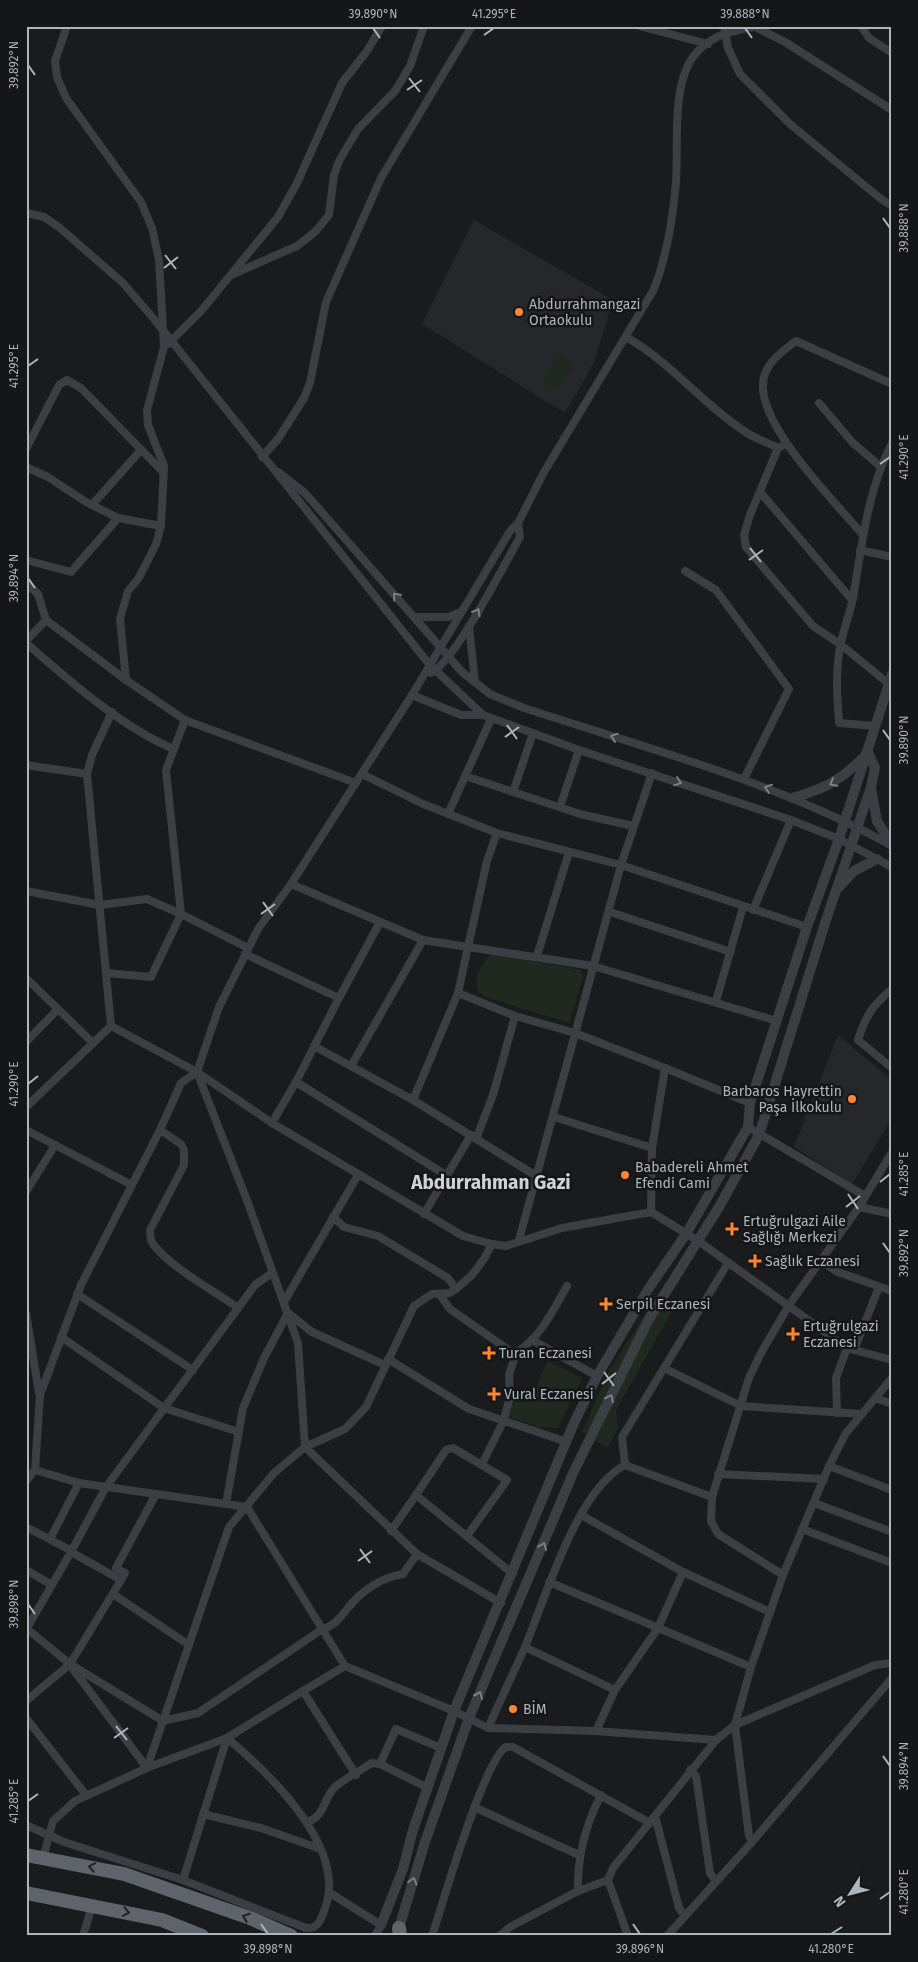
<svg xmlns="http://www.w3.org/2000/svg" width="918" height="1962" font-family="'Fira Sans',sans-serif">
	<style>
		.built { fill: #26272a }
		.green { fill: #202920 }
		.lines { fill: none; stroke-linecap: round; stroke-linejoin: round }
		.minor { stroke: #3b3e42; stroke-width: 8 }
		.tertiary { stroke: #3b3e42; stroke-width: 10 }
		.trunk { stroke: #5f646a; stroke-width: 14 }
		.oneway { stroke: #798086 }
		.oneway2 { stroke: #202224 }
		.ticks { fill: none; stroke: #acb6bd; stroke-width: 2 }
		.poi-dot { fill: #fe8631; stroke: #151618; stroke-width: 2 }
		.labels { text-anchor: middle; stroke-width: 5; stroke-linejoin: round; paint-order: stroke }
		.poi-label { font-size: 14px; fill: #acb6bd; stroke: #151618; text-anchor: start }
		.district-label { font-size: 19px; font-weight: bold; fill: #cdd3d9; stroke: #151618 }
		.neatline { fill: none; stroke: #acb6bd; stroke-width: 2 }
		.ticks-label { font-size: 12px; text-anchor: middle; fill: #acb6bd }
	</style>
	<rect width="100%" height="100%" fill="#1a1b1d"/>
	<g class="built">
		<polygon points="474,220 613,300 594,363 565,413 422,324"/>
		<polygon points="838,1035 892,1080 892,1118 852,1184 794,1147"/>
	</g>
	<g class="green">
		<polygon points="558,353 574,362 558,392 542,383"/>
		<path d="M491,954l90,16 2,7 -14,46 -83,-26 -8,-6c-5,-15 3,-26 13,-37z"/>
		<polygon points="654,1301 672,1311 616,1410 618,1429 607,1448 582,1432 610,1369"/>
		<polygon points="548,1361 582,1378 558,1428 539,1427 508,1417 514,1390 531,1397"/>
	</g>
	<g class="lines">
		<g class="minor">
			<polyline points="67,26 55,61 57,77 66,98 141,202 152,228 159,260 164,347 147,410 148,425 164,466 161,526 156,544 146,564 138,579 128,591 120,619 126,680"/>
			<polyline points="639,26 708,44"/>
			<polyline points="724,26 728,48 740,74 790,124 881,199 892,206"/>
			<polyline points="861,26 869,38 892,53"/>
			<polyline points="755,27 785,42 892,110"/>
			<polyline points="26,213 44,217 60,228 123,283 154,319 429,664 483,715 579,750 791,820 839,839 892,867"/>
			<polyline points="231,275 297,246 315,232 329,215 334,175 339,161 358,129 395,91 410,66 424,26"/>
			<path d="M626,337c45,25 77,68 121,96 10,6 21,10 31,15"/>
			<polyline points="168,344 202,310 278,217 297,183 342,83 367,51 382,26"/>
			<polyline points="819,403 853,443 880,466"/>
			<polyline points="786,444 778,448 750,515 744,535 746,547 813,626 840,644 889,684"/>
			<polyline points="26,449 59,385 67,380 81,388 163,472"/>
			<polyline points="262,457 278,439 304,398 310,383 326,302 381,178 472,26"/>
			<polyline points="26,467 48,477 86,502 118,518 161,526"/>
			<path d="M278,472l27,21 157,179 28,22 34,14c125,41 253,74 368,138"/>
			<polyline points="761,493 852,600"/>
			<polyline points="92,505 141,450"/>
			<path d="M863,535c-29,-34 -97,-102 -100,-146 -2,-23 17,-36 33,-48l96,43"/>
			<polyline points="860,550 892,557"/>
			<polyline points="26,560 71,572 118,518"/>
			<polyline points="685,571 716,590 789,689 744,779"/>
			<polyline points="26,583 38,594 46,620"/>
			<polyline points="414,617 448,617 461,612"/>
			<polyline points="469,626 475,682"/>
			<polyline points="26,641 46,620 126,680 185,720 356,783"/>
			<path d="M26,643c41,36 98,86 148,106"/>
			<path d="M431,673c25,-13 73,-108 89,-136l-2,-14"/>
			<path d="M412,695l98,-164 8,-8 26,-51 109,-181c14,-34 20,-73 23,-109 3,-37 -6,-101 21,-130 18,-19 38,-22 62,-26"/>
			<polyline points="483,715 461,715 412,695 291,884 258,929 219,1007 197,1072 248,1203 298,1343 305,1447 417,1554 501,1603"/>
			<path d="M875,726l-36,-3c-2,-26 -4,-54 2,-80 3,-15 9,-30 12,-45 9,-52 14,-107 39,-155"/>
			<polyline points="26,765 87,774"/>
			<polyline points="362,774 423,804 497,833 621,865 807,927"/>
			<polyline points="465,776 580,814 633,826"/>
			<polyline points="513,792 533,733"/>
			<polyline points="560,807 579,750"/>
			<polyline points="448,814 491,719"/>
			<polyline points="497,833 487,861 468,947 593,966 777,1021"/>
			<polyline points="291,884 423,940 468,947 458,993 413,1100 314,1046"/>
			<polyline points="26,891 100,905 147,899 181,914 248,948"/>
			<polyline points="753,910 791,820"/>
			<polyline points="610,912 731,952"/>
			<polyline points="245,954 339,998 380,922"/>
			<polyline points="537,956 569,852"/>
			<polyline points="107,973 151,977 181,914 166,770 185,720"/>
			<polyline points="26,978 93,1043"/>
			<path d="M892,989c-20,17 -26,26 -34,51l34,28"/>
			<polyline points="458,993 515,1016 575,1033 665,1068 652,1148 651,1212"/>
			<polyline points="716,1001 743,907"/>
			<polyline points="111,1026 197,1072"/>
			<polyline points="26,1042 58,1009"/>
			<polyline points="351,1066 423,940"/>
			<polyline points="665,1068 750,1103"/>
			<polyline points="296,1082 446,1175"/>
			<polyline points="413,1100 538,1177"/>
			<polyline points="26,1107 111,1026 87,774 92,755 112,712"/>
			<polyline points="554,1117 652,1148"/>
			<polyline points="272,1123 297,1080 339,998"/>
			<polyline points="748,1127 865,1196"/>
			<polyline points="26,1130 132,1185"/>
			<path d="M160,1130l21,14 3,6v15l-34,65c0,5 0,10 3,14 17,23 61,47 85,64"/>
			<polyline points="476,1139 493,1095 515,1016"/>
			<polyline points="26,1192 55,1145"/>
			<polyline points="859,1207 892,1214"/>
			<polyline points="424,1214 471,1135"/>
			<polyline points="333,1217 344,1227 378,1236 448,1278 456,1289"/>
			<polyline points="519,1240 621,865 652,773"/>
			<polyline points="819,1260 838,1272 892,1291"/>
			<polyline points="77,1294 193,1370"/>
			<path d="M440,1295l10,14 60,42 7,1c24,-15 36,-42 50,-66"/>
			<polyline points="284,1302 358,1175"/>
			<polyline points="26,1313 39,1393"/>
			<polyline points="61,1337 164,1408 239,1432"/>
			<polyline points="532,1340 597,1376"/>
			<polyline points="854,1350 879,1287"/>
			<polyline points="388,1359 469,1409 567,1442"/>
			<polyline points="664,1368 741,1406 862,1414"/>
			<polyline points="875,1398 892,1404"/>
			<polyline points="837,1413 836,1378 847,1348"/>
			<polyline points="482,1464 503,1422 510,1397 509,1374 517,1352"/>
			<polyline points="625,1465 712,1497"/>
			<polyline points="829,1466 892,1490"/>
			<polyline points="35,1470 40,1395 81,1285 160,1130 181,1083 197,1072 272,1123 463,1236 492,1244 506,1246 562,1228 651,1212 697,1240 847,1348 892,1360"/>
			<polyline points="718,1474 824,1479"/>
			<polyline points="26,1481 35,1470 79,1483 247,1507 345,1666 454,1711 488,1728"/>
			<polyline points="416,1495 446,1450 453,1448 507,1480 467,1536"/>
			<polyline points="814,1503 892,1532"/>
			<polyline points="226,1504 243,1408 264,1358 288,1313 312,1332 385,1365"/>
			<polyline points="581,1515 683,1572 770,1612"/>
			<polyline points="26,1527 72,1551"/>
			<polyline points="802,1529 892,1563"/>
			<polyline points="391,1531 416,1495 513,1574"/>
			<polyline points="50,1539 79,1483"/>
			<polyline points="26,1570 52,1585"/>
			<polyline points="783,1575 718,1534 711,1521 712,1497 749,1378 761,1353 789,1305 859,1207 892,1152"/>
			<polyline points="121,1580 125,1573 116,1568 156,1494"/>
			<polyline points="549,1582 751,1667"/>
			<polyline points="113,1594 189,1645"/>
			<path d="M26,1628l44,36 93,57 35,-8 123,-83c14,-5 18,-11 27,-22 13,-17 34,-31 55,-34l14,-20"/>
			<polyline points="27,1628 71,1552"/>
			<polyline points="525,1647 615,1690"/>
			<polyline points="73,1669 147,1768"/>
			<polyline points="303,1691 345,1666"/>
			<polyline points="26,1701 70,1664 121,1580 71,1552 106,1487 255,1285 272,1273"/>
			<polyline points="26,1718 86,1795"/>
			<polyline points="596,1731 615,1690 658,1628 683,1572"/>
			<path d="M716,1740l-120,-9 -108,-3c12,-27 25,-54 37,-81 20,-48 52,-158 100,-182l-3,-28 106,-174"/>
			<polyline points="380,1764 396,1729 441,1748"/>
			<polyline points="147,1768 229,1527 274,1473 305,1447 345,1429 366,1407 414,1306 432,1294 450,1293 456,1289 472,1275 484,1259 492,1244"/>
			<polyline points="690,1770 696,1776 710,1873 716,1881"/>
			<polyline points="474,1807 579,1855"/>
			<polyline points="203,1814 261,1828 318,1848"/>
			<polyline points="655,1816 679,1908 685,1916"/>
			<path d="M307,1822c18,-6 16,-22 27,-34 9,-9 26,-16 37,-25l9,1 48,24"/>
			<path d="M26,1825l38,17 119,38 123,48c12,1 14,-7 18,-17 26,-61 -54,-137 -97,-173"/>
			<polyline points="752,1842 749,1836 735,1725 751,1667 783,1575 829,1466 846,1433 892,1378"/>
			<polyline points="43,1858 53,1821 75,1801 149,1767 227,1738 303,1691 356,1775"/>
			<polyline points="183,1880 227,1738"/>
			<path d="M578,1891c-1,-34 7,-65 23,-96"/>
			<polyline points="330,1893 381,1925 375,1936"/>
			<path d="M433,1933c10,-31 51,-173 73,-186h7l137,76"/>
			<polyline points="83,1936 92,1906"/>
			<polyline points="499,1936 510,1927 578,1891 608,1880"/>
			<polyline points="628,1936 608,1880 613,1868 716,1740 735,1725 875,1665 892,1663"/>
			<polyline points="667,1936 752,1842 892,1678"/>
		</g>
		<g class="tertiary">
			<polyline points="871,788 877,821 892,845"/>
			<path d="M792,798c33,-9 49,-18 73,-42"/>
			<polyline points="838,888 854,871 877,859"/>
			<polyline points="381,1925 403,1869 413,1830 454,1711 574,1423 597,1376 647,1291 686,1234 748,1127 750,1103 807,927 839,839 892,674"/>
			<polyline points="399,1928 425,1842 469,1718 574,1471 649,1319 719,1207 759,1135 826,920 871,787 875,768 867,750"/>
		</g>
		<g class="trunk">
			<polyline points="26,1855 124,1874 250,1918 291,1936"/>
			<polyline points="26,1893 162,1920 202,1936"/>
			<polyline points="399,1928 400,1936"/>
		</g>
	</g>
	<defs><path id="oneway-chevron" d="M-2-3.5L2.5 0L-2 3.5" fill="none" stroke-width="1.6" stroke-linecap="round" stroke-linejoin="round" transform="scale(1.25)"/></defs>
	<g class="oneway">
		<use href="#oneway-chevron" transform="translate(396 596) rotate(-131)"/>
		<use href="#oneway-chevron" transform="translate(477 612) rotate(-60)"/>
		<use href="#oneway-chevron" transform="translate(614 737) rotate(-162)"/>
		<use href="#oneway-chevron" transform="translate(678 782) rotate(19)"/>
		<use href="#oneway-chevron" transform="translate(833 783) rotate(152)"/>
		<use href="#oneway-chevron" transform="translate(768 788) rotate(-159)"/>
		<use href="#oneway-chevron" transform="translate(610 1398) rotate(-63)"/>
		<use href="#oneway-chevron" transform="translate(543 1546) rotate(-67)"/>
		<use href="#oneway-chevron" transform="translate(479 1695) rotate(-66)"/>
		<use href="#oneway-chevron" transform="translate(413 1881) rotate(-73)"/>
	</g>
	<g class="oneway2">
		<use href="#oneway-chevron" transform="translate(92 1867) rotate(-169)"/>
		<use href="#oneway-chevron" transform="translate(126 1912) rotate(11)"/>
		<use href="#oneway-chevron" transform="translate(246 1917) rotate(-159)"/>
	</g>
	<path class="ticks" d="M373,28l7,10M745,28l7,10M484,35l10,-7M28,65l7,10M409,78l11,14M407,90l15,-10M883,218l7,10M165,255l11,14M164,268l14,-11M28,366l10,-7M880,464l10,-7M750,548l11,14M749,560l14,-10M28,578l7,10M507,725l10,14M883,730l7,10M505,737l14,-10M263,902l10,14M261,914l14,-10M28,1084l10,-8M880,1182l10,-8M848,1194l10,15M846,1207l14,-11M883,1243l7,10M604,1372l10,14M602,1384l14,-11M360,1549l10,14M358,1561l14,-10M28,1604l7,10M116,1726l11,14M114,1738l14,-10M883,1756l7,10M28,1801l10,-7M880,1899l10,-7M261,1924l7,10M633,1924l7,10M831,1934l11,-7"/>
	<g class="poi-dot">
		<circle cx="519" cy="312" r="5"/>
		<circle cx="852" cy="1099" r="5"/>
		<circle cx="625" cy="1175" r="5"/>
		<path d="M729.5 1221.5h5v5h5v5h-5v5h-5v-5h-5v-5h5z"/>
		<path d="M752.5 1253.5h5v5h5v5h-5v5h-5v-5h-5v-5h5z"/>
		<path d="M603.5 1296.5h5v5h5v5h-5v5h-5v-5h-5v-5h5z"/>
		<path d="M790.5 1326.5h5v5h5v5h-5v5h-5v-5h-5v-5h5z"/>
		<path d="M486.5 1345.5h5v5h5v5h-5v5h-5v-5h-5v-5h5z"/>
		<path d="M491.5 1386.5h5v5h5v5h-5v5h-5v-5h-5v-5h5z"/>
		<circle cx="513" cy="1709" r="5"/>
	</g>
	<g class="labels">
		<g class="poi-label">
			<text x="529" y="309">Abdurrahmangazi<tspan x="529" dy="16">Ortaokulu</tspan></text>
			<text x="842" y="1096" text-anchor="end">Barbaros Hayrettin<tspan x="842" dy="16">Paşa İlkokulu</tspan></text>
			<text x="635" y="1172">Babadereli Ahmet<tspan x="635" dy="16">Efendi Cami</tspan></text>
			<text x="743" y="1226">Ertuğrulgazi Aile<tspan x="743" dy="16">Sağlığı Merkezi</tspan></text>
			<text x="765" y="1266">Sağlık Eczanesi</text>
			<text x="616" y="1309">Serpil Eczanesi</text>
			<text x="803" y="1331">Ertuğrulgazi<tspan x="803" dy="16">Eczanesi</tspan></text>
			<text x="499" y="1358">Turan Eczanesi</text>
			<text x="504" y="1399">Vural Eczanesi</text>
			<text x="523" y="1714">BİM</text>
		</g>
		<g class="district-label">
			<text x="491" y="1189">Abdurrahman Gazi</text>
		</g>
	</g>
	<rect width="918" height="1962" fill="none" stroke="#151618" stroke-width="55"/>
	<g transform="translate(850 1894) rotate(234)" stroke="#151618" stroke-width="4" paint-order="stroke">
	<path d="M0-4L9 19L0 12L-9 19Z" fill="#acb6bd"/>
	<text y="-8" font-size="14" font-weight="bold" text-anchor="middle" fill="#acb6bd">N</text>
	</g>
	<rect x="28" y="28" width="862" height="1906" class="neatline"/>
	<g class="ticks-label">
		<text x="373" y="18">39.890°N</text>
		<text x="494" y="18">41.295°E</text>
		<text x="745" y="18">39.888°N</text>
		<text transform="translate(14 65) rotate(-90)" y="4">39.892°N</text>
		<text transform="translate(904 228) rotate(-90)" y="4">39.888°N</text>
		<text transform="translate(14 366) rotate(-90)" y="4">41.295°E</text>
		<text transform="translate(904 457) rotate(-90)" y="4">41.290°E</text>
		<text transform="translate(14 578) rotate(-90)" y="4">39.894°N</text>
		<text transform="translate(904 740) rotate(-90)" y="4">39.890°N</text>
		<text transform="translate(14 1084) rotate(-90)" y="4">41.290°E</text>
		<text transform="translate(904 1174) rotate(-90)" y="4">41.285°E</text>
		<text transform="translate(904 1253) rotate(-90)" y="4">39.892°N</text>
		<text transform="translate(14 1604) rotate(-90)" y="4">39.898°N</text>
		<text transform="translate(904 1766) rotate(-90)" y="4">39.894°N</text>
		<text transform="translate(14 1801) rotate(-90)" y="4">41.285°E</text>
		<text transform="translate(904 1892) rotate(-90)" y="4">41.280°E</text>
		<text x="268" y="1953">39.898°N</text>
		<text x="640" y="1953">39.896°N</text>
		<text x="831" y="1953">41.280°E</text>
	</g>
</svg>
